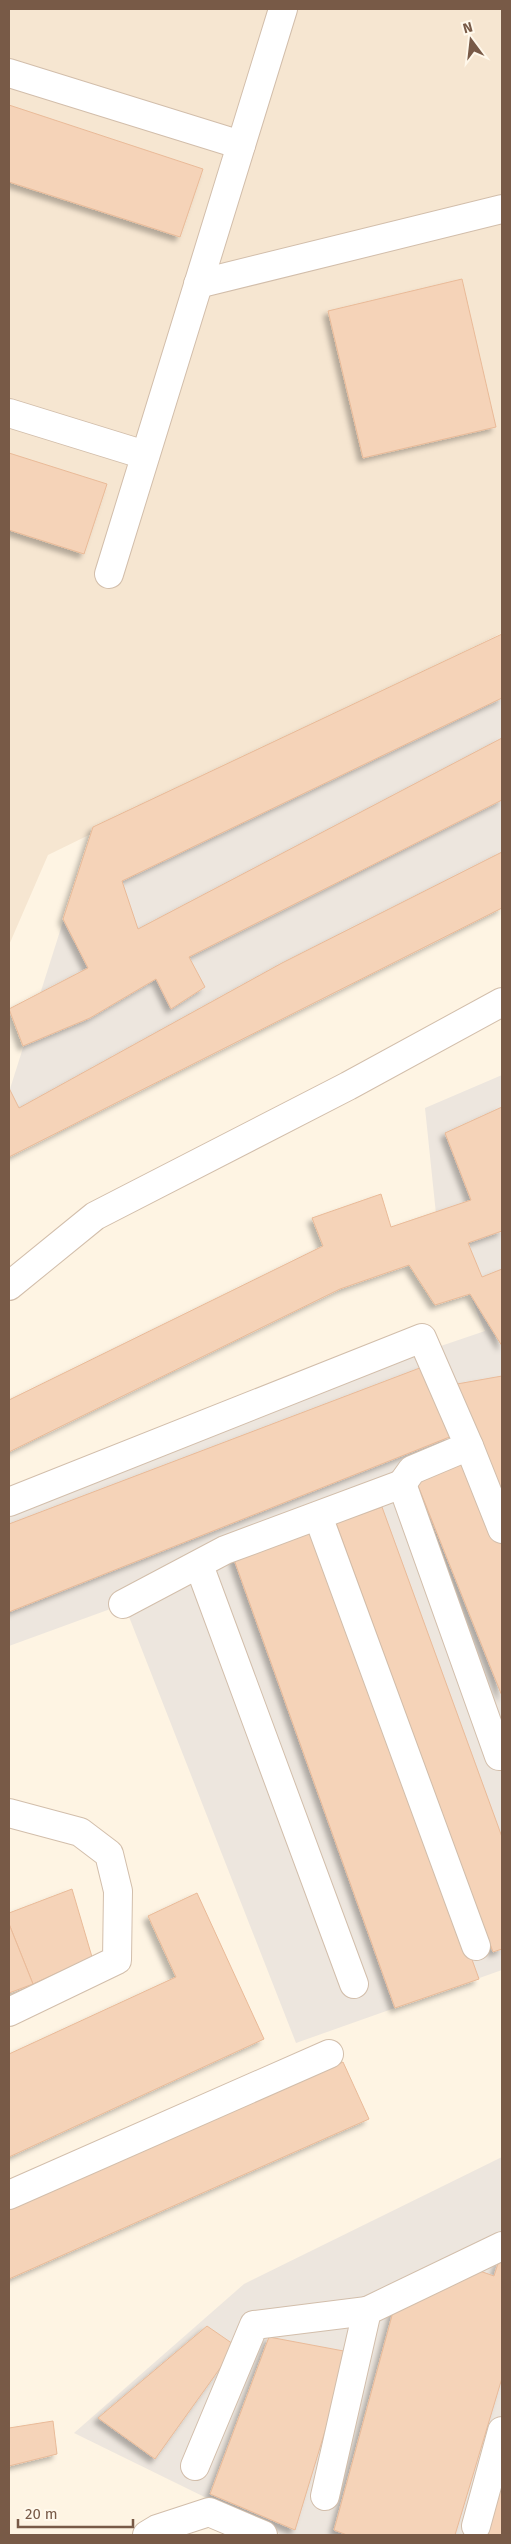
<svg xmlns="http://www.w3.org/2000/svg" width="511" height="2544" font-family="'Fira Sans',sans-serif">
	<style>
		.residential { fill: #f6e6d1 }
		.industrial { fill: #ede6de }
		.building { fill: #f5d3b8; stroke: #e9ba98; filter: url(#shadow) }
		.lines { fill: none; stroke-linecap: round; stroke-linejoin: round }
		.minor-casing { stroke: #d2beab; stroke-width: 30 }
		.minor { stroke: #fff; stroke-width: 28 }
	</style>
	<defs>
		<filter id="shadow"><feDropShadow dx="-4.5" dy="4.5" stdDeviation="2.5" flood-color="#0004"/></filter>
	</defs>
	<rect width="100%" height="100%" fill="#fef4e3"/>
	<polygon class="residential" points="9,9 502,9 502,633 48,855 9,945"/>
	<g class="industrial">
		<polygon points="502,648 502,908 9,1157 9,1092 93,827"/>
		<polygon points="502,1075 502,1970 296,2043 124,1604 9,1646 9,1493 485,1331 436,1214 425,1108"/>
		<polygon points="502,2157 502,2535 282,2535 74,2433 244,2284"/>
	</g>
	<g class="building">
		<polygon points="9,105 203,169 180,237 9,182"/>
		<polygon points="462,279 496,427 363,458 328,311"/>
		<polygon points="9,453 107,484 84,554 9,530"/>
		<polygon points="502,634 502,698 122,881 138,929 502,738 502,800 189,957 205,987 171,1009 156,979 90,1018 23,1046 9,1009 88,968 63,919 93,827"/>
		<polygon points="502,852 502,908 9,1157 9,1088 19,1108 282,963"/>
		<polygon points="502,1107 502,1231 468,1243 482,1277 502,1269 502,1346 470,1294 435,1305 409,1265 340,1289 9,1452 9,1400 323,1246 312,1218 381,1194 391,1227 471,1200 445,1133"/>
		<polygon points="425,1366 452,1436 9,1612 9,1524"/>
		<polygon points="502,1376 502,1494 457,1384"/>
		<polygon points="467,1458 502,1546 502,1696 415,1478"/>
		<polygon points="382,1507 502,1837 502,1949 493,1952 336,1523"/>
		<polygon points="315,1523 479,1979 395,2008 232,1554"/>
		<polygon points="72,1889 92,1957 33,1984 9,1924 9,1913"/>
		<polygon points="197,1893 264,2039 9,2157 9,2054 176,1977 148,1916"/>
		<polygon points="9,1924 33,1984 9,1993"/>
		<polygon points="343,2062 369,2119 9,2279 9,2206"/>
		<polygon points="500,2257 502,2257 502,2378 455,2535 347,2535 334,2530 394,2308 474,2269 494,2276"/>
		<polygon points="207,2326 236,2346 155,2459 98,2418"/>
		<polygon points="269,2337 349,2352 295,2530 210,2494"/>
		<polygon points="53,2421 57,2454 9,2466 9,2428"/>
		<polygon points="502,2470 502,2535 482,2535"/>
	</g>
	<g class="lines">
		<defs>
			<g id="minor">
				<polyline points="9,73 241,145"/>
				<polyline points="198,284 502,209"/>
				<polyline points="9,413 145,455"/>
				<polyline points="109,574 283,9"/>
				<polyline points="9,1286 95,1216 348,1086 502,1002"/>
				<polyline points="469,1446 502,1529"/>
				<polyline points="9,1502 422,1338 469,1446 412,1470 402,1484"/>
				<polyline points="318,1516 476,1946"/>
				<polyline points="199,1565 354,1984"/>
				<polyline points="123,1604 225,1550 402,1484 499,1756"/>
				<polyline points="9,1813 80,1832 109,1854 118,1891 117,1960 9,2012"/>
				<polyline points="9,2195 329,2054"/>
				<polyline points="195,2466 254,2325 367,2311"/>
				<polyline points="325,2496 367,2311 502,2246"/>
				<polyline points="476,2526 502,2431"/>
				<polyline points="147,2535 157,2529 209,2512 263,2535"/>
			</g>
		</defs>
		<use href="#minor" class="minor-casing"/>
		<use href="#minor" class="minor"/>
	</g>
	<rect width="511" height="2544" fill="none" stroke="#785a47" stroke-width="20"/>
	<g transform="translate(471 40) rotate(345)" stroke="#fff8eb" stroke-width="4" paint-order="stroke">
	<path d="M0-4L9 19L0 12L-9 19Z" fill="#785a47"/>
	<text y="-8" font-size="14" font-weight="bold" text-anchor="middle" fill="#785a47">N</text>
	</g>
	<path d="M18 2519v8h115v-8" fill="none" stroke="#785a47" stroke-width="2.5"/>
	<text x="25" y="2519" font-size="15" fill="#785a47" stroke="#fff8eb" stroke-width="4" paint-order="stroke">20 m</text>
</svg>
